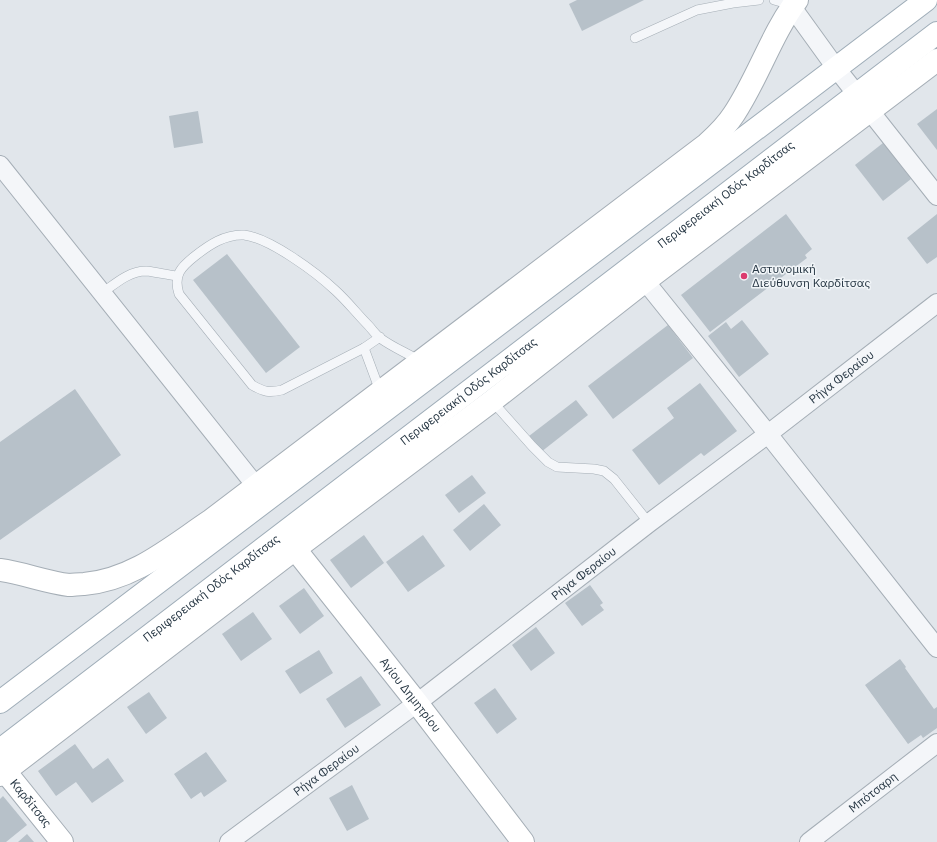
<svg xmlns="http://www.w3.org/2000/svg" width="937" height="842" font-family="'IBM Plex Sans',sans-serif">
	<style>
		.building { fill: #b7c1c9 }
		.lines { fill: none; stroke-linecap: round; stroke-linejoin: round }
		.lane-casing { stroke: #a5aeb6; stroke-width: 10 }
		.street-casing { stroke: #a5aeb6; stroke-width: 20 }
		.secondary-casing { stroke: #a5aeb6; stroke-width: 24 }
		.primary-casing { stroke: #9fadb8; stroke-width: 24 }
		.lane { stroke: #f4f6f9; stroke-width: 9 }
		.street { stroke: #f4f6f9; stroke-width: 18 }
		.secondary { stroke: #fff; stroke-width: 22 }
		.primary { stroke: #fff; stroke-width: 22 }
		.poi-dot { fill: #dc3a6d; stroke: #f1f5f8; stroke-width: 1.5 }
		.labels { text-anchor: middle; stroke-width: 3; stroke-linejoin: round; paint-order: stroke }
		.street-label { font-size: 12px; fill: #273744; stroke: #f1f5f8 }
		.poi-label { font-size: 12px; fill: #273744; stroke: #f1f5f8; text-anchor: start }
	</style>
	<rect width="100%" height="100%" fill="#e1e6eb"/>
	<g class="building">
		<polygon points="577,0 644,0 582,31 569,4"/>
		<polygon points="937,109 937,150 917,124"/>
		<polygon points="198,111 203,143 174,148 169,116"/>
		<polygon points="883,143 911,179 883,201 855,165"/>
		<polygon points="786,214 812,249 805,255 807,258 710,332 681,295"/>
		<polygon points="937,214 937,257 927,264 907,238"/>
		<polygon points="227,254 300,347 266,373 193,280"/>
		<polygon points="742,320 769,354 739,377 708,336 726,322 731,329"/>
		<polygon points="668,325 693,358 613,419 588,386"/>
		<polygon points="700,383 737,431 704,456 701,453 659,485 632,450 674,418 667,408"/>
		<polygon points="75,389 121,455 0,540 0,442"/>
		<polygon points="576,400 588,415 541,452 529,436"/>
		<polygon points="472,475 486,493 459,513 445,495"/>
		<polygon points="484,504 501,525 470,551 453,530"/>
		<polygon points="364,535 384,563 351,588 330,560"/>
		<polygon points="423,535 445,566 408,592 386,562"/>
		<polygon points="590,585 603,603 600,605 604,610 582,626 565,603"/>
		<polygon points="304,588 324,616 300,634 279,606"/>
		<polygon points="253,612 272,639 241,661 222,634"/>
		<polygon points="536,627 555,653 531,671 512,645"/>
		<polygon points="319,650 333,673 300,694 285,671"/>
		<polygon points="900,659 906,667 905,668 934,709 937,707 937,728 923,738 921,735 908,744 865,685"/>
		<polygon points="361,676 381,705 345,728 326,699"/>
		<polygon points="495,688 517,719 497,734 474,703"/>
		<polygon points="149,692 167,718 146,734 127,707"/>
		<polygon points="75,744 93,769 108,758 124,781 92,803 76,782 56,796 38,771"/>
		<polygon points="206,752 227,781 204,797 201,792 191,799 174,774"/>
		<polygon points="352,785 369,819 347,831 329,798"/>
		<polygon points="3,796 27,825 6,842 0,842 0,799"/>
		<polygon points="27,834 34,842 18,842"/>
	</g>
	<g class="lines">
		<defs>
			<g id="lane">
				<polyline points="774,0 781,2 792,7"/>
				<polyline points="635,38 697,10 733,3 759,0"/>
				<path d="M102,293c13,-9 27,-22 44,-22 11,1 21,4 31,5"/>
				<path d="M380,337l-16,11 -82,42c-13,3 -18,2 -30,-5l-73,-91c-6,-19 2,-27 16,-38 14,-11 30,-22 49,-21 26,3 73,38 92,56 12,11 21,23 32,34 4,4 7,9 12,13 12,9 27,15 40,23"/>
				<polyline points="364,348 380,391"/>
				<polyline points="492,401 532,446 548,462 557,467 594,469 604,471 614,479 649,523"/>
			</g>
			<g id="street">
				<polyline points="792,0 792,7 836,68 937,196"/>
				<polyline points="0,165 256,486"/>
				<polyline points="645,281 768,434 937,648"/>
				<path id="s1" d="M229,842l188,-139 232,-180 119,-89 169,-131"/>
				<path id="s2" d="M809,842l128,-99"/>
			</g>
			<g id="secondary">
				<path id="s3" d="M295,549l122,154 106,139"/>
				<path d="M0,570c23,3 45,12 69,15 4,0 10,-1 15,-1 49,-4 87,-37 126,-63l497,-377c10,-9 20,-19 27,-30 24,-36 37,-79 63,-114"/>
				<path id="s4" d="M0,765l62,77"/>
				<polyline points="0,775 295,549 492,401 645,281 937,60"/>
			</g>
			<g id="primary">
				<polyline points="0,702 926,0"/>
				<path id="s5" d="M0,750l937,-717"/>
			</g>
		</defs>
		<use href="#lane" class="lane-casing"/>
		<use href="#street" class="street-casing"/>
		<use href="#secondary" class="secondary-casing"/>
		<use href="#primary" class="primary-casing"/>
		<use href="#lane" class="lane"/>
		<use href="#street" class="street"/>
		<use href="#secondary" class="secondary"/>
		<use href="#primary" class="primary"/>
	</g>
	<circle class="poi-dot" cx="744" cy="276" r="4"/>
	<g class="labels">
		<g class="street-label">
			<text dy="4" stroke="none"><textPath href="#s5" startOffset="914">Περιφερειακή Οδός Καρδίτσας</textPath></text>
			<text dy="4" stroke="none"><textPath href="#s1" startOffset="769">Ρήγα Φεραίου</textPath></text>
			<text dy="4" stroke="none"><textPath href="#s5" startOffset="590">Περιφερειακή Οδός Καρδίτσας</textPath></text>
			<text dy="4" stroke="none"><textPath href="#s1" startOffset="445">Ρήγα Φεραίου</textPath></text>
			<text dy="4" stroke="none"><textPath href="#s5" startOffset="266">Περιφερειακή Οδός Καρδίτσας</textPath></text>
			<text dy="4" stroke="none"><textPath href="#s3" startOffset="186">Αγίου Δημητρίου</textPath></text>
			<text dy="4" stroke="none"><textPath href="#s1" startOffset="121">Ρήγα Φεραίου</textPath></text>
			<text dy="4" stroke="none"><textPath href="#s2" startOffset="81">Μπότσαρη</textPath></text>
			<text dy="4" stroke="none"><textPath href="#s4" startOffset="49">Καρδίτσας</textPath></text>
		</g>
		<g class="poi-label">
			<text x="752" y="273">Αστυνομική<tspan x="752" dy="14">Διεύθυνση Καρδίτσας</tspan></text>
		</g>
	</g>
</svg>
